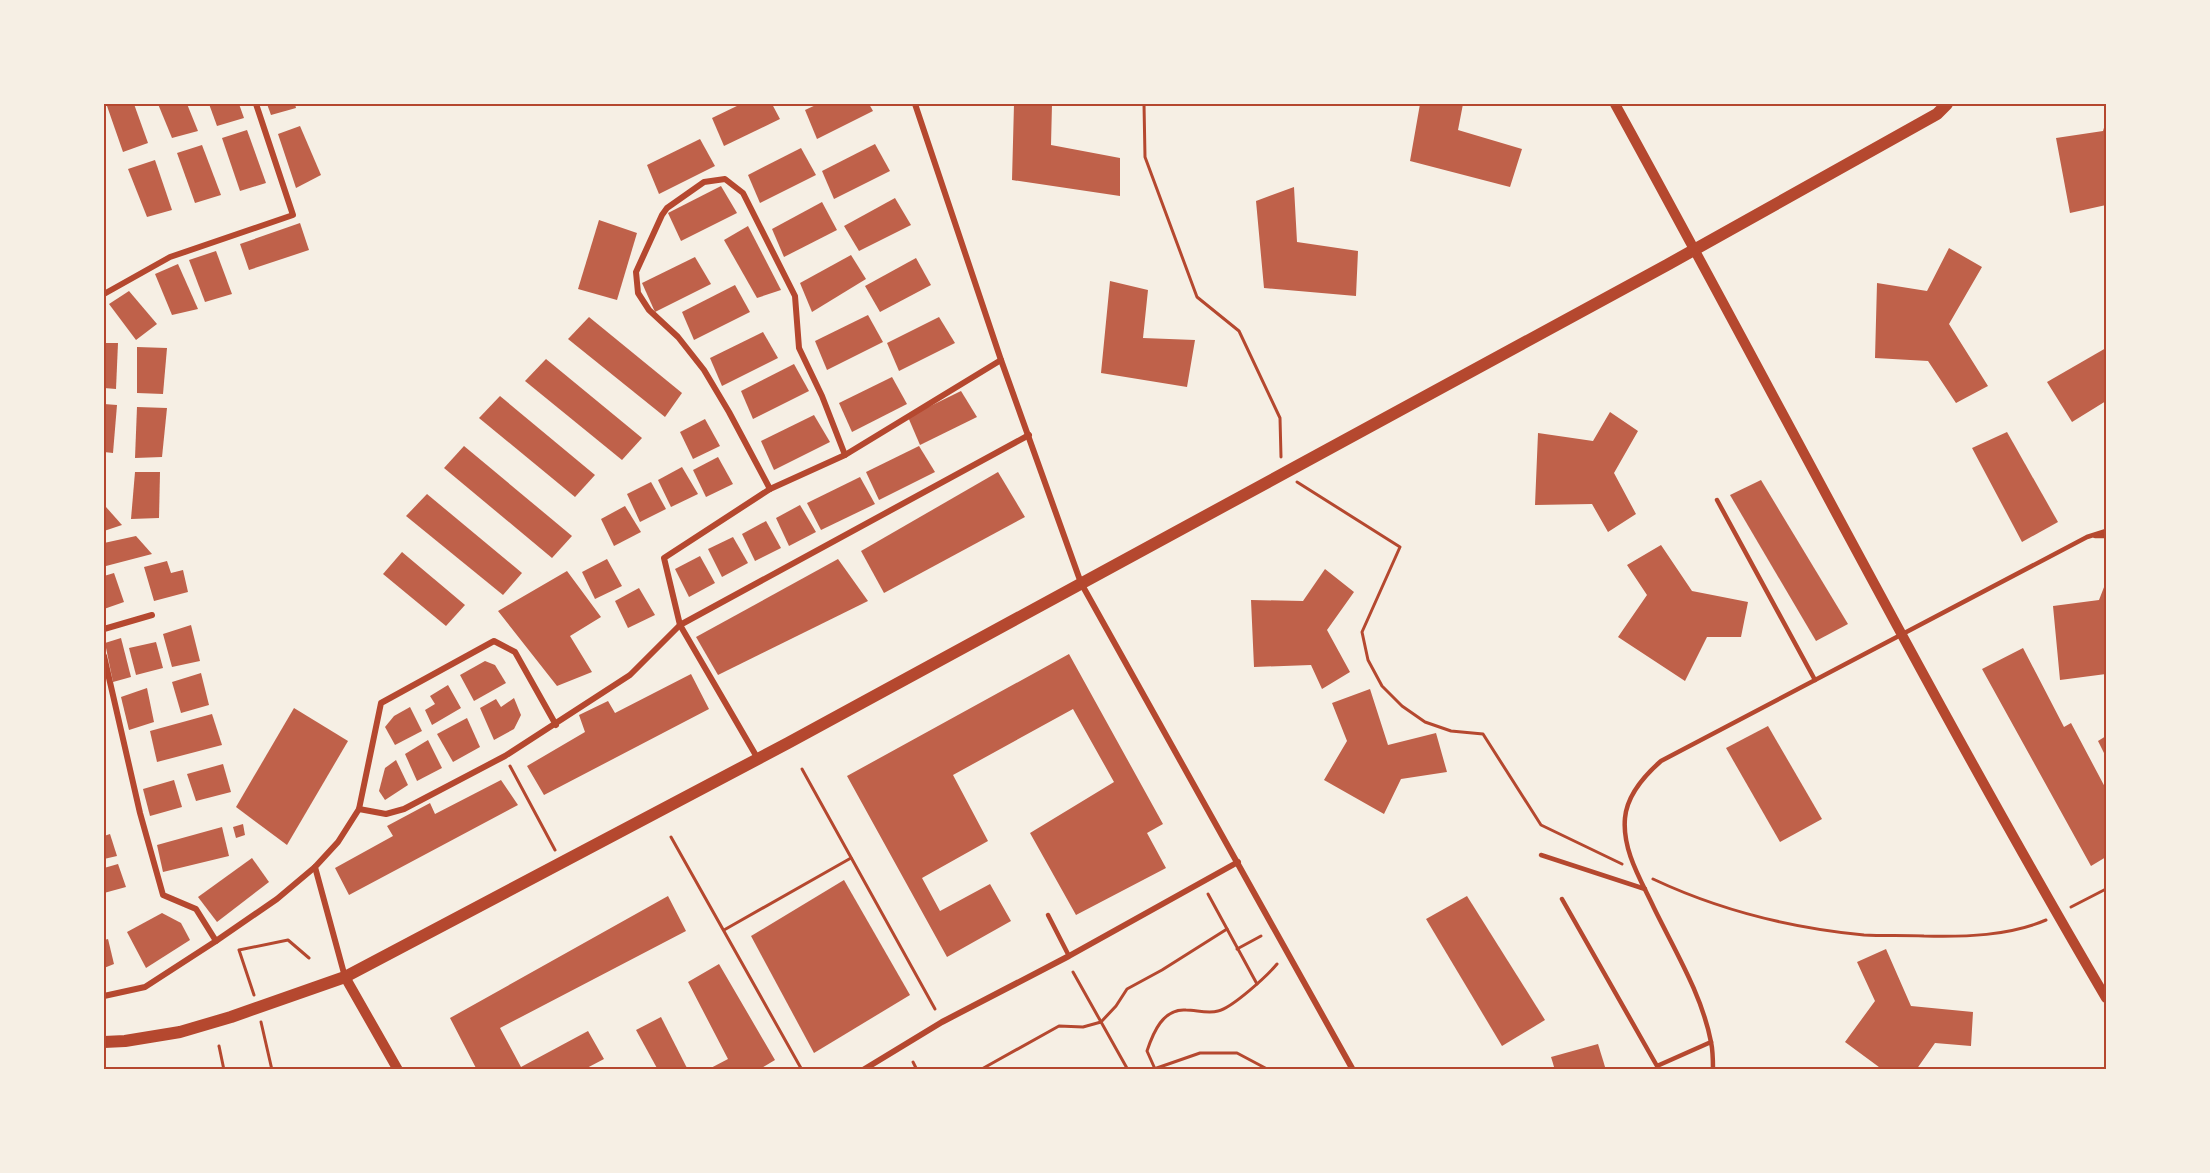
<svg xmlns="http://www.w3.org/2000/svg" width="2210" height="1173" font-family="Montserrat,sans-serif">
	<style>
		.building { fill: #bf614a }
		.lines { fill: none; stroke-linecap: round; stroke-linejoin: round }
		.path { stroke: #b5482f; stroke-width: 3 }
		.service { stroke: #b5482f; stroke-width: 4.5 }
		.minor { stroke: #b5482f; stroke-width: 6 }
		.tertiary { stroke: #b5482f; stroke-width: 10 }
		.secondary { stroke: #b5482f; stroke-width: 12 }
		.neatline { fill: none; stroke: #b5482f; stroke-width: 2 }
	</style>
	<rect width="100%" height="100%" fill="#f6efe4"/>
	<g class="building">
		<polygon points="115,104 134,104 148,143 123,152 107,106"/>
		<polygon points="158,104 187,104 198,131 172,138"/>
		<polygon points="209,104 239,104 244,118 217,126"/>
		<polygon points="267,104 295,104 296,108 271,115"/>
		<polygon points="741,104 772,104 780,119 724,146 712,118"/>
		<polygon points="818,104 869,104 873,111 817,139 805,110"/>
		<polygon points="1014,104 1052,104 1051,145 1120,158 1120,196 1012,180"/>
		<polygon points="1420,104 1463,104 1458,130 1522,149 1510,187 1410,161"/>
		<polygon points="2106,121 2106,205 2070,213 2056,138 2103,131"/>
		<polygon points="300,126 321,175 296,188 278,134"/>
		<polygon points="247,130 266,183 240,191 222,138"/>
		<polygon points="700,139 715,166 659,194 647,165"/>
		<polygon points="875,144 890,171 834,199 822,171"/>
		<polygon points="202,145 221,195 195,203 177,153"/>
		<polygon points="801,148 816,175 760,203 748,175"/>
		<polygon points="155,160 172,210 147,217 128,169"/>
		<polygon points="721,186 737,213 681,241 668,213"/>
		<polygon points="1294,187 1297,242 1358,251 1356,296 1264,288 1256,201"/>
		<polygon points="895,198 911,225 859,251 844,226"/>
		<polygon points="822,202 837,230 784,257 772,229"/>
		<polygon points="599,220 637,233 617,300 578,289"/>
		<polygon points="300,223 309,250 249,270 240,244"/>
		<polygon points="748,226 781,290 757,298 724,240"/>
		<polygon points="1949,248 1982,267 1949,324 1988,386 1956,403 1928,361 1875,358 1877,283 1927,291"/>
		<polygon points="216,251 232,294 205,302 189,260"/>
		<polygon points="851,255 866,279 812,312 800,283"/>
		<polygon points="695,257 711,284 655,312 642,283"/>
		<polygon points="916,258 931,285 880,312 865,286"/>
		<polygon points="178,264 198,309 172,315 155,274"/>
		<polygon points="1110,281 1148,290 1143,338 1195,340 1187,387 1101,373"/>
		<polygon points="735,285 750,312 694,340 682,312"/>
		<polygon points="129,291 157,324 136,340 109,304"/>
		<polygon points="868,315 883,342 827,370 815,341"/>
		<polygon points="589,317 682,393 665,417 568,339"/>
		<polygon points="939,317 955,343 899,371 887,343"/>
		<polygon points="763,332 778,358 722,386 710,358"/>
		<polygon points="104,343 118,343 116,389 104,388"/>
		<polygon points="137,347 167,348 163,394 137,393"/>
		<polygon points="2106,348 2106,401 2072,422 2047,382"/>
		<polygon points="546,359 642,438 622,460 525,381"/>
		<polygon points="794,364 809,391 753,419 741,391"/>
		<polygon points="892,377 907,404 852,432 839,403"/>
		<polygon points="961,391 977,417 920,445 908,417"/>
		<polygon points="500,396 595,475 575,497 479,418"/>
		<polygon points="104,404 117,405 113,453 104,452"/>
		<polygon points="137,407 167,408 162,457 135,458"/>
		<polygon points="1610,412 1638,431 1614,473 1636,514 1608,532 1592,504 1535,505 1538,433 1593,441"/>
		<polygon points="814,415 830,442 774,470 761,441"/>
		<polygon points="705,419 720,446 693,459 680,432"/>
		<polygon points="2007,432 2058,522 2022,542 1972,448"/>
		<polygon points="464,446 572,536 552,558 444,468"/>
		<polygon points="919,446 935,472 879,500 866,472"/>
		<polygon points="718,457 733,484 706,497 693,470"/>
		<polygon points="682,467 698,494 671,507 658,480"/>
		<polygon points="135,472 160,472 159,518 131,519"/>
		<polygon points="998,472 1025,517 884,593 861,551"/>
		<polygon points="860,477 875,504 821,530 807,503"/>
		<polygon points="1761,480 1848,624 1816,641 1730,495"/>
		<polygon points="651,482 666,509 640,522 627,494"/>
		<polygon points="427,494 522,573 503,595 406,516"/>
		<polygon points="800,505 816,532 789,546 776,518"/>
		<polygon points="625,506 641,532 614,546 601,519"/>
		<polygon points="106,507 122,525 104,531 104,508"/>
		<polygon points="766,521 781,548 755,561 742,534"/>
		<polygon points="136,536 152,554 106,566 104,556 104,543"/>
		<polygon points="733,537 748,563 722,577 708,549"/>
		<polygon points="1661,545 1692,591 1748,602 1741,637 1707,637 1685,681 1618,637 1647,595 1627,565"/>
		<polygon points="402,552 465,605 446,626 383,574"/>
		<polygon points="700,556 715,583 689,597 675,569"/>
		<polygon points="607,559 622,586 595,599 582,572"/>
		<polygon points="838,559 868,601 718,675 696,637"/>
		<polygon points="167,561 171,573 183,570 188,592 154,601 144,567"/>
		<polygon points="1325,569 1354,592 1327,630 1350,672 1322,689 1311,665 1254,667 1251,600 1303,601"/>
		<polygon points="567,571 601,617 570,636 592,672 557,686 498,611"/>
		<polygon points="114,573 124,602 104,609 104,576"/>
		<polygon points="2106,582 2106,674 2060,680 2053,606 2099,600"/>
		<polygon points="639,588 655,615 628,628 615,601"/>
		<polygon points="191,625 200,661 172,667 163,634"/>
		<polygon points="121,638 131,677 113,682 105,643"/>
		<polygon points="156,642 163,668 136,675 129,648"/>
		<polygon points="2023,648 2064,727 2071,723 2106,789 2106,857 2091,866 1982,669"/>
		<polygon points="1069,654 1163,824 1147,833 1166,868 1076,915 1030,833 1114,782 1073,709 953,775 988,841 922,878 940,911 990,884 1011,921 947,957 847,776"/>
		<polygon points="485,661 495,665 506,683 474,701 460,675"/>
		<polygon points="201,673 209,705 181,713 172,682"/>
		<polygon points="691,674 709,709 544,795 527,766 585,732 579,715 608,701 615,713"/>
		<polygon points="448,685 461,708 432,725 425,710 435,704 430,696"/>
		<polygon points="147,688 154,722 129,730 121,697"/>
		<polygon points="1370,689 1388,745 1436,733 1447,772 1401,779 1384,814 1324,780 1347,741 1332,703"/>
		<polygon points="514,698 521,715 514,729 494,740 480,708 496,699 501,707"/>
		<polygon points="410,707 422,731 395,745 385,727 394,716"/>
		<polygon points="294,708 348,741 287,845 236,807"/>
		<polygon points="212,714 222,745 157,762 150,731"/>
		<polygon points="467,718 480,747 453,762 437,734"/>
		<polygon points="1768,726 1822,819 1780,842 1726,748"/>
		<polygon points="2106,736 2106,757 2098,741"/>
		<polygon points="428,740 442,768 417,781 405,754"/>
		<polygon points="396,760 408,785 385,800 379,791 385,768"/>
		<polygon points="223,764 231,792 196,801 187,774"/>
		<polygon points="174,780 182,807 150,816 143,789"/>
		<polygon points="501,780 518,805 349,895 335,868 393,836 387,826 430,803 435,814"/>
		<polygon points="243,824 245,835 236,838 233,827"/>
		<polygon points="222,827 229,856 163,872 157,845"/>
		<polygon points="110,834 117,856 104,859 104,836"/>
		<polygon points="252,858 269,882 217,922 198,897"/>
		<polygon points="118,864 126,887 104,893 104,868"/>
		<polygon points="844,880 910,995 814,1053 751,936"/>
		<polygon points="668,896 686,931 500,1028 521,1067 588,1031 604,1059 583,1070 477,1070 450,1018"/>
		<polygon points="1467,896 1545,1020 1502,1046 1426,919"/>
		<polygon points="162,913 181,923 190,940 146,968 127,932"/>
		<polygon points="108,939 114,964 104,968 104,940"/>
		<polygon points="1886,949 1911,1006 1973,1012 1971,1046 1935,1043 1916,1070 1883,1070 1845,1042 1875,1001 1857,962"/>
		<polygon points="719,964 775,1060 758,1070 707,1070 728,1059 688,982"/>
		<polygon points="661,1017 688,1070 658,1070 636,1030"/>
		<polygon points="1598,1044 1606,1070 1555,1070 1551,1057"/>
	</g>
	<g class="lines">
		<g class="path">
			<polyline points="1144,104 1145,157 1197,297 1239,331 1280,418 1281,457"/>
			<polyline points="1297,482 1400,547 1362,632 1368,660 1382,686 1402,706 1425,722 1451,731 1483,734 1541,825 1622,864"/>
			<polyline points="510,766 555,850"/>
			<polyline points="802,769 935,1009"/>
			<polyline points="671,837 802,1070"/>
			<path d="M1653,879c66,31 138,49 211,56 20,1 40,0 60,1 41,1 85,0 122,-16"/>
			<polyline points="1208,894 1257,984"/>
			<polyline points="2071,907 2106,889"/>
			<polyline points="724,930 851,858"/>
			<polyline points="1237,949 1261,936"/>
			<polyline points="1073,972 1128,1070"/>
			<polyline points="254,995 239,950 288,940 309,958"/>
			<polyline points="261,1022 272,1070"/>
			<polyline points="219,1046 224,1070"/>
			<polyline points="913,1062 917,1070"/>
			<polyline points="1154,1069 1200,1053 1237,1053 1269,1070"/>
			<path d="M1155,1069l-8,-18c6,-18 16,-43 39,-41 10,0 22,4 32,1 14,-3 49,-35 59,-47"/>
			<polyline points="980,1070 1059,1026 1083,1027 1101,1022 1116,1006 1127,989 1162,970 1227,929"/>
		</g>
		<g class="service">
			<polyline points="1717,500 1815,680"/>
			<polyline points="2095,536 2106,536"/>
			<polyline points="1541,855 1645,889"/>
			<polyline points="1562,899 1657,1066 1711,1042"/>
			<polyline points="1048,915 1069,956"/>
			<path d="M1713,1070c0,-9 0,-19 -2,-28 -9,-47 -36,-91 -57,-134 -13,-28 -32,-58 -29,-90 2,-23 20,-43 36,-57l426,-224 19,-6"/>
		</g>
		<g class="minor">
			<polyline points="915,104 1001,360 1081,583 1353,1070"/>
			<polyline points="104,294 170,257 293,215 256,104"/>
			<polyline points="770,489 729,412 704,370 678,337 649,310 638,293 636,272 662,215 667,208 704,182 725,179 743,193 795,296 799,348 822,396 845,455"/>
			<polyline points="104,629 152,615"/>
			<polyline points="104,656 140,813 163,895 196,909 216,941 277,899 315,867"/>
			<polyline points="758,759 680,625 664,558 770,489 845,455 1001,360"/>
			<polyline points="359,809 386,814 404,809 505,756 630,675 680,625 1029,435"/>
			<polyline points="345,977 315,867 338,842 359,809 381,703 494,641 515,652 556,725"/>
			<polyline points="104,996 145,987 216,941"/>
			<polyline points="863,1070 942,1022 1069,956 1238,862"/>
		</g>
		<g class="tertiary">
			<path d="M1615,104c164,298 319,601 491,894"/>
			<polyline points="345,977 398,1070"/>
		</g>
		<polyline class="secondary" points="104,1042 125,1041 180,1032 231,1017 345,977 788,743 1667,265 1937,114 1947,104"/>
	</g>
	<rect width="2210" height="1173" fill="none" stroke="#f6efe4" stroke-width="210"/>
	<rect x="105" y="105" width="2000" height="963" class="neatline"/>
</svg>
